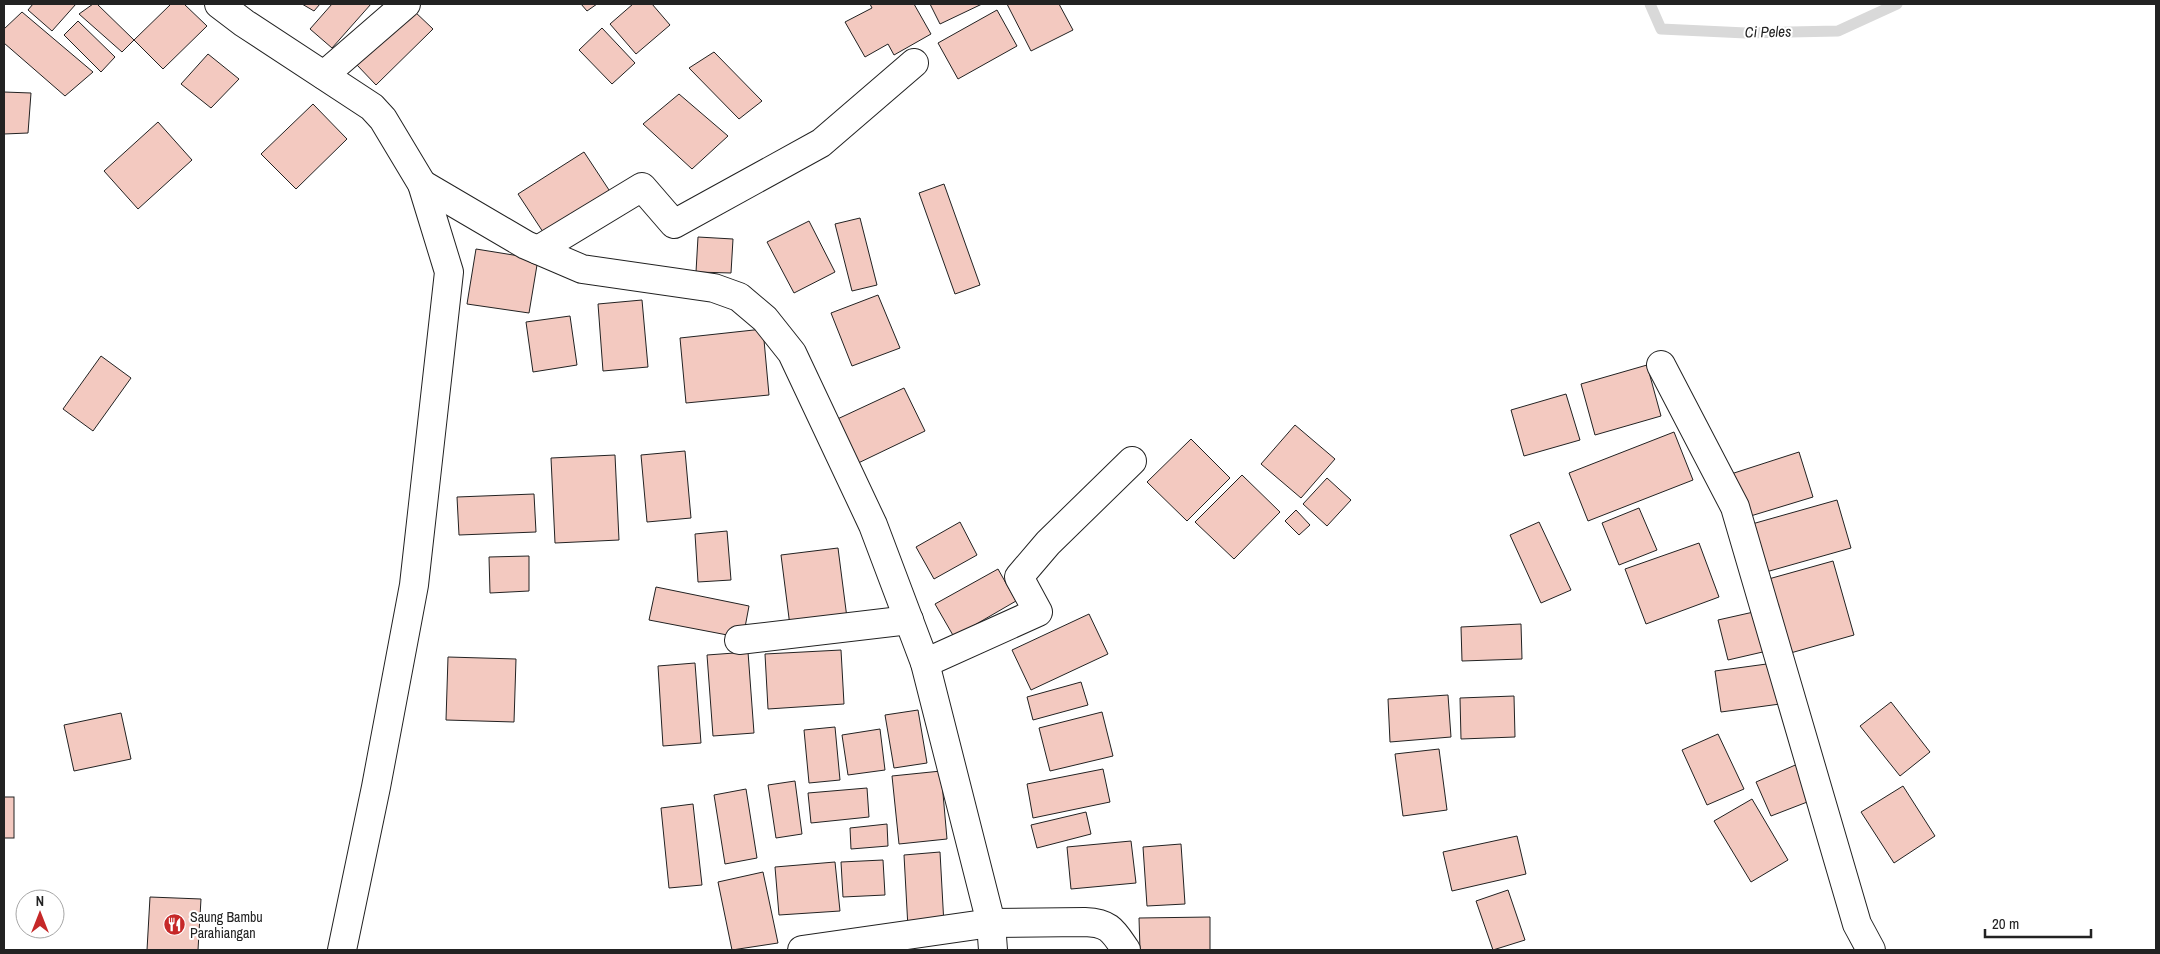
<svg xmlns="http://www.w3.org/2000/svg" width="2160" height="954" font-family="'Archivo Narrow',sans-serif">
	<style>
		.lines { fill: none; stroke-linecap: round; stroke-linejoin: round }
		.stream { stroke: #d9d9d9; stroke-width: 11 }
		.building { fill: #f3c9c0; stroke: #222 }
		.street-casing { stroke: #222; stroke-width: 30 }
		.street { stroke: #fff; stroke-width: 28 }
		.labels { text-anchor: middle; stroke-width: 4; stroke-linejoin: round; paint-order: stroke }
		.poi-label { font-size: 14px; fill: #222; stroke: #fff; text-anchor: start }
		.water-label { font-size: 15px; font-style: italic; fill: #222; stroke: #fff }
	</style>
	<rect width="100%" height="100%" fill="#fff"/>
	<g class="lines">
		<polyline class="stream" points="1650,4 1661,29 1746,33 1838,31 1897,4"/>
	</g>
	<g class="building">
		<polygon points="33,4 76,4 52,31 28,10"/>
		<polygon points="93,4 97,4 134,40 122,52 79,14"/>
		<polygon points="171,4 184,4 207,26 163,69 134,40"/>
		<polygon points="302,4 320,4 314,11"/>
		<polygon points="332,4 371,4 332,48 310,29"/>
		<polygon points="581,4 597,4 587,11"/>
		<polygon points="633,4 652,4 670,25 636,54 610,24"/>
		<polygon points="870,4 914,4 931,34 894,55 888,44 865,57 845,22 872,8"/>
		<polygon points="930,4 982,4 940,24"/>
		<polygon points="1007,4 1059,4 1073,30 1031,51"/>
		<polygon points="413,10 433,29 376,85 357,65"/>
		<polygon points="997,10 1017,46 958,79 938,43"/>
		<polygon points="22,12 93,72 65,96 4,43 4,29"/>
		<polygon points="78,21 115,57 101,72 64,35"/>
		<polygon points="602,28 635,63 612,84 579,50"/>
		<polygon points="714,52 762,101 739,119 689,68"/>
		<polygon points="208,54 239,79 211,108 181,84"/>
		<polygon points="4,92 31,93 28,133 4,134"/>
		<polygon points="679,94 728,136 692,169 643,124"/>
		<polygon points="313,104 347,139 296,189 261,154"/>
		<polygon points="158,122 192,160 138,209 104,171"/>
		<polygon points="584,152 611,193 545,235 518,194"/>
		<polygon points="944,184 980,285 955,294 919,193"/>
		<polygon points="860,218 877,285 852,291 835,224"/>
		<polygon points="809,221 835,272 794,293 767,242"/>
		<polygon points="698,237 733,239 731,273 696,272"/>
		<polygon points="476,249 538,259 529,313 467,304"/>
		<polygon points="878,295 900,348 852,366 831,313"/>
		<polygon points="642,300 648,367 603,371 598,304"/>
		<polygon points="570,316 577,365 533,372 526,322"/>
		<polygon points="763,329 769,395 686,403 680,338"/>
		<polygon points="101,356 131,378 93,431 63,409"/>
		<polygon points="1647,365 1661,416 1595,435 1581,384"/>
		<polygon points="904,388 925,431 852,466 831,422"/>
		<polygon points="1566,394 1580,440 1524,456 1511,410"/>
		<polygon points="1295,425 1335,459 1301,498 1261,464"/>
		<polygon points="1674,432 1693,480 1588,521 1569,473"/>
		<polygon points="1191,439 1230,478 1187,521 1147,482"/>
		<polygon points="685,451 691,518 647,522 641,455"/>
		<polygon points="1799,452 1813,497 1744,518 1731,474"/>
		<polygon points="615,455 619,540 555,543 551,458"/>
		<polygon points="1242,475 1280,512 1234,559 1195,522"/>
		<polygon points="1327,478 1351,500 1327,526 1303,504"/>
		<polygon points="534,494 536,532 459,535 457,497"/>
		<polygon points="1837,500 1851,548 1766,572 1752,524"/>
		<polygon points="1639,508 1657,550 1619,565 1602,523"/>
		<polygon points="1296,510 1310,525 1299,535 1285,521"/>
		<polygon points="960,522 977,555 934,579 916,547"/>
		<polygon points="1539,522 1571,590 1541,603 1510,535"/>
		<polygon points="727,531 731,580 698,582 695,534"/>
		<polygon points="1699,543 1719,597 1646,624 1625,569"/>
		<polygon points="838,548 847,618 790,626 781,555"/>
		<polygon points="529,556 529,591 490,593 489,557"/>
		<polygon points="1833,561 1854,635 1787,654 1765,580"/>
		<polygon points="998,569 1016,601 954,637 935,604"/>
		<polygon points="656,587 749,606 743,638 649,620"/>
		<polygon points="1758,611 1767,651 1728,660 1718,620"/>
		<polygon points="1089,614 1108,654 1031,690 1012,650"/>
		<polygon points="1521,624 1522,659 1462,661 1461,627"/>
		<polygon points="841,650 844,704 768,709 765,654"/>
		<polygon points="748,652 754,733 713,736 707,655"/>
		<polygon points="448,657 516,659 514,722 446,720"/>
		<polygon points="695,663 701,743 663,746 658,666"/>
		<polygon points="1774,663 1780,704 1721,712 1715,671"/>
		<polygon points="1081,682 1088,705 1033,720 1027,697"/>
		<polygon points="1448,695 1451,737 1390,742 1388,699"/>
		<polygon points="1514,696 1515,737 1461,739 1460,698"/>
		<polygon points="1891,702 1930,752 1900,776 1860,726"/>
		<polygon points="918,710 927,763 894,768 885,715"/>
		<polygon points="1102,712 1113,756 1050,771 1039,728"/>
		<polygon points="121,713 131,759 74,771 64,725"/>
		<polygon points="835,727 840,780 809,783 804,730"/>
		<polygon points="880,729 885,770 848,775 842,735"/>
		<polygon points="1718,734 1744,789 1707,805 1682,750"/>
		<polygon points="1439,749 1447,810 1403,816 1395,754"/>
		<polygon points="1800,763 1815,799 1771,816 1756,782"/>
		<polygon points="1103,769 1110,802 1033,818 1027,784"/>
		<polygon points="941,771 947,839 899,844 892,776"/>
		<polygon points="795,781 802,834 776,838 768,785"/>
		<polygon points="1903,786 1935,836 1894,863 1861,812"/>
		<polygon points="867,788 869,817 811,823 808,793"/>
		<polygon points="746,789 757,858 725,864 714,795"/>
		<rect x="4" y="797" width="10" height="41"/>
		<polygon points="1752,799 1788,860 1751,882 1714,821"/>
		<polygon points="693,804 702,885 669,888 661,808"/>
		<polygon points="1086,812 1091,834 1037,848 1031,825"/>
		<polygon points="887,824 888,846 851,849 850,828"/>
		<polygon points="1517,836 1526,874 1452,891 1443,852"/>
		<polygon points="1131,841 1136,883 1071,889 1067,847"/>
		<polygon points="1181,844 1185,904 1147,906 1143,847"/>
		<polygon points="940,852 944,925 908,928 904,855"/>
		<polygon points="883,860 885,895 843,897 841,862"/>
		<polygon points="835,862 840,911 779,915 775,867"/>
		<polygon points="763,872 778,943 732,950 718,882"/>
		<polygon points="1508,890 1525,940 1493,950 1476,901"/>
		<polygon points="150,897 201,899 198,950 147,950"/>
		<polygon points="1210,917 1210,950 1140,950 1139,918"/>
	</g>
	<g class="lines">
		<defs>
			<g id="street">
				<polyline points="219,4 244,23 372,107 383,119 422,184 449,272 414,585 376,787 342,950"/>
				<polyline points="324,75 406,4"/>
				<polyline points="422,184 526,245 582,269 714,288 739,297 765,319 792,353 873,525 925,663 991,923 993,950"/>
				<polyline points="538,250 642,187 674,224 821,143 914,63"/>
				<polyline points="1661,365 1735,507 1857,924 1871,950"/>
				<polyline points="739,640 909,620"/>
				<polyline points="925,663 1038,612 1019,577 1048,543 1132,461"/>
				<path d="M802,950l189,-27 94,-1c25,1 28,9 41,28"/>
			</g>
		</defs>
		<use href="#street" class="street-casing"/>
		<use href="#street" class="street"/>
	</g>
	<defs>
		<symbol id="restaurant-disc" viewBox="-11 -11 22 22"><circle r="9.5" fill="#c62828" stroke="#fff"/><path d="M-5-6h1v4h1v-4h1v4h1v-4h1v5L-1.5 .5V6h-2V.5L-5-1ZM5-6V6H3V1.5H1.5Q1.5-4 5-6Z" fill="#fff"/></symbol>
	</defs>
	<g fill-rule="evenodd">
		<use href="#restaurant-disc" x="162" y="912" width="25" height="25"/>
	</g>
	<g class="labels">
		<g class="poi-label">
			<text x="190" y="922">Saung Bambu<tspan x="190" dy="16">Parahiangan</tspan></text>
		</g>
		<g class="water-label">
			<text transform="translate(1768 32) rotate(-1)" y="5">Ci Peles</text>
		</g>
	</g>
	<rect width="2160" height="954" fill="none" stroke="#222222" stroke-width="10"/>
	<g transform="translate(40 914)"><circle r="24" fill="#ffffff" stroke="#a7a7a7"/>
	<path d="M0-4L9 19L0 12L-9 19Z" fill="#c62828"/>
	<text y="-8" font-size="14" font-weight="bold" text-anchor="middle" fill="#222222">N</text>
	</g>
	<path d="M1985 929v8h106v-8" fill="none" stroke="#222222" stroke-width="2.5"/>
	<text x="1992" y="929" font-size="15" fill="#222222" stroke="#ffffff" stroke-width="4" paint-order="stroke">20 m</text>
</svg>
